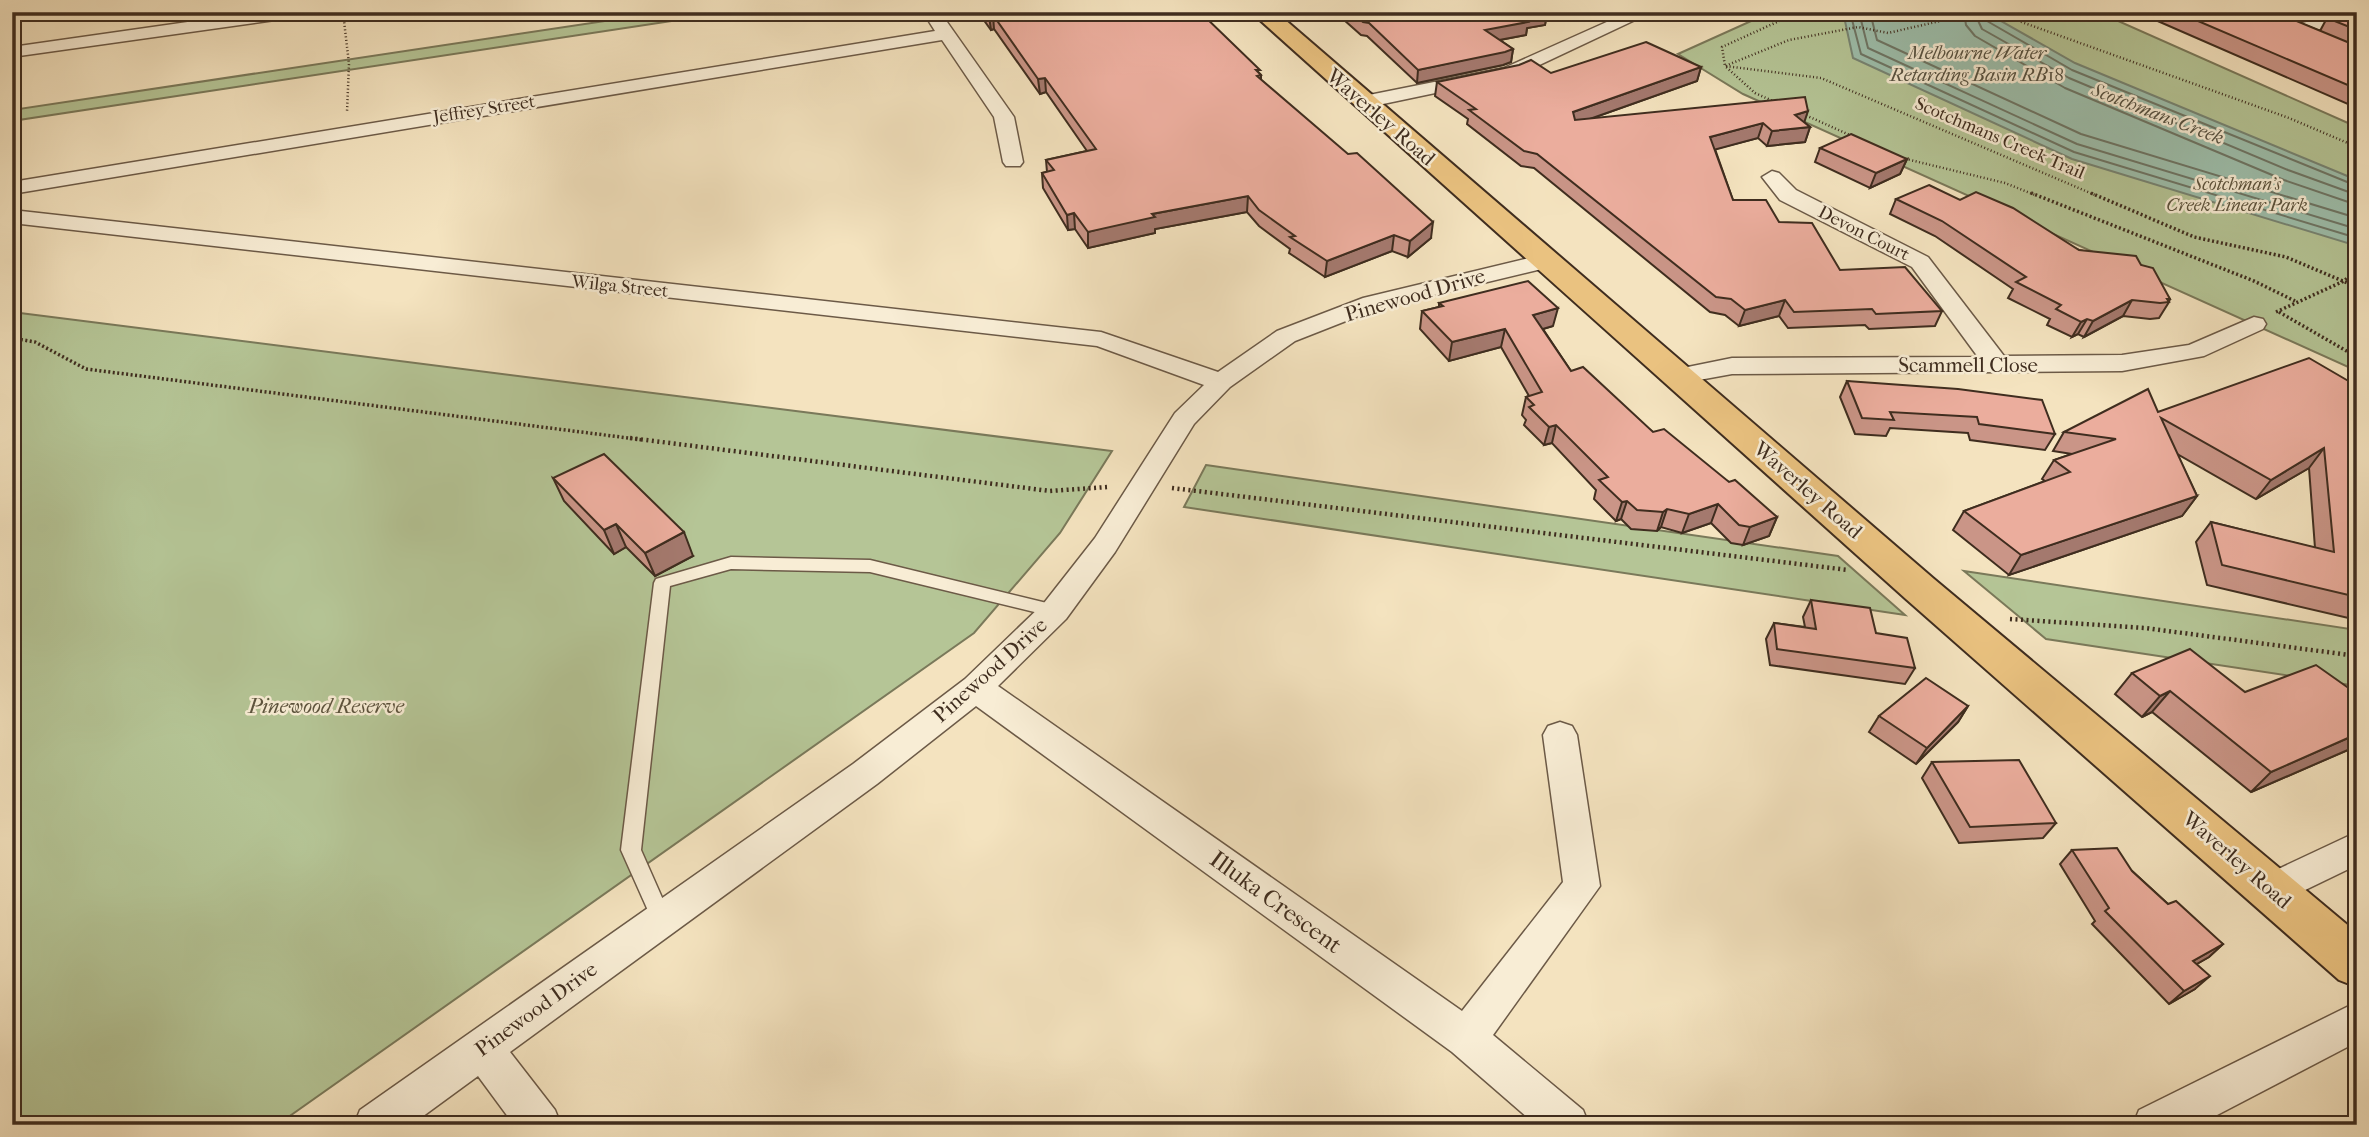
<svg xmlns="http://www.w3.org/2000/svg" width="2369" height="1137" font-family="'IM FELL French Canon',serif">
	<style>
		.green { fill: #b5c596; stroke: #7a795a; stroke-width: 2 }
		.water { fill: #9dbfac; stroke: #778574; stroke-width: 2 }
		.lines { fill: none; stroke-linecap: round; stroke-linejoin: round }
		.shore { stroke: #6e7666; stroke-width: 2 }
		.service-casing { stroke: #6c5a47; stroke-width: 3 }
		.minor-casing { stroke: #6c5a47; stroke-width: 3 }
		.primary-casing { stroke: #3f2d1f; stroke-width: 4 }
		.path-far2 { stroke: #3f2d1f; stroke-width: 2.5; stroke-dasharray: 1 2.5; stroke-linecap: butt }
		.path-far1 { stroke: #3f2d1f; stroke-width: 3.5; stroke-dasharray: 2 2.5; stroke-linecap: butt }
		.path { stroke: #3f2d1f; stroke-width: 4.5; stroke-dasharray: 2 3.5; stroke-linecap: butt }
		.service { fill: #f8edd5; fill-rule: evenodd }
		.minor { fill: #f8edd5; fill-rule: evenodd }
		.primary { fill: #eac280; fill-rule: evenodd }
		.wall { fill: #ca9587; stroke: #3f2d1f; stroke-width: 2 }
		.shaded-wall { fill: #a4796e; stroke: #3f2d1f; stroke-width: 2 }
		.building { fill: #ebad9d; stroke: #3f2d1f; stroke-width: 2 }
		.labels { text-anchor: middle; stroke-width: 5; stroke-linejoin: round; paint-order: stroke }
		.far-street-label { font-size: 18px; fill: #3f2d1f; stroke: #f8edd5 }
		.far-park-label { font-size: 18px; font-style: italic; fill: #5c533d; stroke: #f8edd5 }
		.far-water-label { font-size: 19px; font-style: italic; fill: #565242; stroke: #f8edd5 }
		.street-label { font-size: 21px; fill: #3f2d1f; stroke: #f8edd5 }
		.park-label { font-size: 21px; font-style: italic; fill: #5c533d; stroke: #f8edd5 }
		.near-street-label { font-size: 24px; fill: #3f2d1f; stroke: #f8edd5 }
	</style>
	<rect width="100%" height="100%" fill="#f4e3bf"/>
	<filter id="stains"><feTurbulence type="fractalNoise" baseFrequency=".00286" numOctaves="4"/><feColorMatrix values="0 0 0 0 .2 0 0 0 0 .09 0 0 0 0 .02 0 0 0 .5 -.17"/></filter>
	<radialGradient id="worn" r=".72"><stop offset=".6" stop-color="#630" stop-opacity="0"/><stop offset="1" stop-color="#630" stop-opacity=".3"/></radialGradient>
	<g class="green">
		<polygon points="665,12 731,12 12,121 12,110"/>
		<polygon points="1771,12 2098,12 2357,127 2357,371 1743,94 1678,54"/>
		<polygon points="12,312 1112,451 1060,533 974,633 277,1125 12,1125"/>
		<polygon points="1206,465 1838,556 1905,615 1184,507"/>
		<polygon points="1964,571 2357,630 2357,686 2046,639"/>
	</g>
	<polygon class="water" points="1843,12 1985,12 2075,63 2357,180 2357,246 2072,159 1853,58"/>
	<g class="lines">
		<g class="shore">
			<polyline points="1850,12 1861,54 2074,152 2357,238"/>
			<polyline points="1859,12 1868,48 2077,144 2357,229"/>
			<polyline points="1870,12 1877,40 2081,134 2357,218"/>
			<polyline points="1964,12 1966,25 1975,36 2065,88 2284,180 2357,205"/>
			<polyline points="1974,12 1982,29 2069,78 2288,170 2357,195"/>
			<polyline points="1983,12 1987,21 2072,70 2357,186"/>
		</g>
		<defs>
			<g id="service">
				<polygon points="190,12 199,12 196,27 191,30 186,27"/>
				<polygon points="731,557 870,560 1055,605 1061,607 1063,611 1061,615 1055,617 870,572 731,569 670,586 641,850 671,918 668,924 661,927 654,924 621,850 654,583 656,579"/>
			</g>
			<g id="minor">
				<polygon points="258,12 304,12 296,17 12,57 12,47"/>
				<polygon points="923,12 940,12 1014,117 1023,162 1020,166 1006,166 1003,162 994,117 942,40 12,194 12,182 935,31"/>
				<polygon points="1629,12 1652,12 1516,76 1364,108 1354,102 1364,96 1504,68"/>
				<polygon points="2347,12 2357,12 2357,20 2292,36 2283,31 2286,27"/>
				<polygon points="1772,171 1779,173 1796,190 1928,257 2004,356 2122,355 2189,345 2254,317 2263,319 2266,324 2263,329 2204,356 2122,371 1732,374 1677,384 1668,381 1664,376 1668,371 1732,358 1978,357 1912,267 1780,200 1762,177"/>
				<polygon points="12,210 1101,332 1218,372 1277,331 1363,298 1546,254 1554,256 1557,261 1554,266 1379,308 1295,341 1230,387 1194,424 1115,552 1066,619 998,686 1462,1011 1563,882 1543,735 1548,726 1560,722 1572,726 1577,735 1600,886 1493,1035 1583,1110 1589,1125 1536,1125 1452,1052 976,706 877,784 510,1052 555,1110 561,1125 514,1125 478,1076 411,1125 354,1125 360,1110 853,764 965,679 1044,603 1095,538 1175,413 1204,385 1097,346 12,223"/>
				<polygon points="2357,832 2357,865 2272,906 2259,902 2253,890 2259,878"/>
				<polygon points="2357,1002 2357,1042 2198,1125 2133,1125 2139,1110"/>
			</g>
			<polygon id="primary" points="1251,12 1276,12 1934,579 2357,933 2357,987 2339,980 1906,599"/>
		</defs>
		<use href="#service" class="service-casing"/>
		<use href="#minor" class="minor-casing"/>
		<use href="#primary" class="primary-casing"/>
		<g class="path-far2">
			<polyline points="343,12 349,64 347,112"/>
			<polyline points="1799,12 1722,47 1725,66 1821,78 2095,195"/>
			<polyline points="1775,102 1755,93 1725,66 1789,40 1858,27 1888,33 1962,16 2016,20 2289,118 2357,147"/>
			<polyline points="1803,114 1852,136"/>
			<polyline points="1902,158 2005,183 2035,195"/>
		</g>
		<g class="path-far1">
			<polyline points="2031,193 2254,281 2295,301"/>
			<polyline points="2091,193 2194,237 2286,257 2357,287"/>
			<polyline points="2276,312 2344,281 2357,269"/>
			<polyline points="2279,312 2357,357"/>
			<polyline points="12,338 35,342 86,369 644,440"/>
		</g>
		<g class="path">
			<polyline points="630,438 1050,491 1107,487"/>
			<polyline points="1172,488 1848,570"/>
			<polyline points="2010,619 2145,628 2357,656"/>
		</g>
		<use href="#service" class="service"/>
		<use href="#minor" class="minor"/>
		<use href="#primary" class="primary"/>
	</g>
	<g class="wall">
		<polygon points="978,12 1200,12 1261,75 1261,80 1431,238 1408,257 1392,251 1325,277 1289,253 1290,249 1259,226 1247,212 1155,229 1155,233 1088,248 1075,229 1068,230 1043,188 1042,173 1047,172 1046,160 1087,151 1046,92 1040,94 994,29 991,30"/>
		<polygon points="1335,12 1576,12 1546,19 1545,25 1527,28 1526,35 1500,40 1513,49 1511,62 1503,65 1417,83 1367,36 1361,35"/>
		<polygon points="2137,12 2343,12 2297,22 2320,31 2327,18 2357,12 2357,108"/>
		<polygon points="1701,67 1697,81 1590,119 1804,122 1810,127 1805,142 1767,146 1758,138 1715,149 1733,200 1779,222 1840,270 1942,311 1935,326 1869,329 1865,325 1788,328 1779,316 1739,326 1725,315 1710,312 1534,168 1521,166 1467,124 1468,119 1435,96 1437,82"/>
		<polygon points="1820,148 1907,159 1900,174 1870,188 1815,162"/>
		<polygon points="1896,199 1960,200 2079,250 2141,265 2170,299 2169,302 2159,318 2150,319 2123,316 2084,337 2078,334 2072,337 2047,325 2050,319 2008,298 2013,289 1935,236 1890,214"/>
		<polygon points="1439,303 1553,326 1543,329 1571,371 1653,432 1729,482 1777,517 1769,536 1743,545 1731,543 1711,523 1682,533 1661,527 1657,531 1631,529 1621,519 1616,521 1594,499 1596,490 1552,443 1544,445 1524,425 1526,420 1522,415 1526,397 1529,396 1501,347 1449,361 1420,329 1422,311 1439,307"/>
		<polygon points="1847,381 2055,434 2045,450 1970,440 1968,433 1890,428 1886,436 1855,434 1840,397"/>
		<polygon points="2357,386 2357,620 2207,585 2196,542 2211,522 2315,548 2309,468 2256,499 2177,454 2197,496 2182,516 2009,575 1953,530 1964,511 2045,481 2042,479 2054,460 2072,454 2053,451 2064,432 2158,412"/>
		<polygon points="553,478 693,556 655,576 626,547 614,554 564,501"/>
		<polygon points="1811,600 1876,633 1915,668 1905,684 1770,665 1766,639 1774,623 1805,627 1803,617"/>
		<polygon points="2132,673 2245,692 2354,699 2357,701 2357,746 2251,792 2152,712 2142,717 2115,694"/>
		<polygon points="1968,706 1958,722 1916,764 1869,732 1879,716"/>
		<polygon points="1932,762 2056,823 2043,838 1959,843 1922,778"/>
		<polygon points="2072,850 2132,871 2168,904 2223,944 2209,957 2197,964 2195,989 2169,1004 2092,924 2095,921 2060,864"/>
	</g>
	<g class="shaded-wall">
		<polygon points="1540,12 1576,12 1546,19 1545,25 1527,28 1526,35 1483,43 1485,30 1521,17"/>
		<polygon points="2300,12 2343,12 2294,22"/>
		<polygon points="993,15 994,29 991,30 989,16"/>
		<polygon points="1513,49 1511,62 1503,65 1417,83 1418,70"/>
		<polygon points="1701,67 1697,81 1570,126 1573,112"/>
		<polygon points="1045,78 1046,92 1040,94 1038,79"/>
		<polygon points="1808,111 1803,126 1795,115"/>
		<polygon points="1763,123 1758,138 1706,152 1710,137"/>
		<polygon points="1810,127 1805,142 1767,146 1772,131"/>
		<polygon points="1907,159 1900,174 1870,188 1876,173"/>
		<polygon points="1248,196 1247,212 1155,229 1155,233 1088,248 1088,232 1152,214"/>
		<polygon points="1074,213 1075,229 1068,230 1067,215"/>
		<polygon points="1433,222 1431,238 1408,257 1410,241"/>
		<polygon points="1394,235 1392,251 1325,277 1327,261"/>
		<polygon points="1785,300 1779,316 1739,326 1745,310"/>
		<polygon points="2132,300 2123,316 2084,337 2093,321"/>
		<polygon points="1558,308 1553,326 1529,333 1533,315"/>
		<polygon points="2087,319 2078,334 2072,337 2081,322"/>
		<polygon points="1505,329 1501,347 1449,361 1452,342"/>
		<polygon points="1556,425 1552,443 1544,445 1549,427"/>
		<polygon points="2324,448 2309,468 2256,499 2271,480"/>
		<polygon points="2197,496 2182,516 2009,575 2021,555"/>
		<polygon points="1627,501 1621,519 1616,521 1622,502"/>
		<polygon points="1718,504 1711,523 1682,533 1689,514"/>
		<polygon points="1667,509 1661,527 1657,531 1663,512"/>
		<polygon points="1777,517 1769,536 1743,545 1750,527"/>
		<polygon points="616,524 626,547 614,554 604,530"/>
		<polygon points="684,532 693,556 655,576 645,553"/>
		<polygon points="2170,691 2152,712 2142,717 2160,696"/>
		<polygon points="1968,706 1958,722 1916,764 1927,748"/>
		<polygon points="2357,734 2357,746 2251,792 2271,772"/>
		<polygon points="2223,944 2209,957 2179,974 2193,961"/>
		<polygon points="2210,976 2195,989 2169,1004 2184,991"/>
	</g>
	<g class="building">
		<polygon points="987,12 1200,12 1260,70 1256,70 1261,75 1257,76 1348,154 1357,153 1433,222 1410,241 1394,235 1327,261 1290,237 1295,236 1259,210 1248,196 1152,214 1155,217 1088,232 1074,213 1067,215 1042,173 1054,170 1046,160 1096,149 1045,78 1038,79 993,15 989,16"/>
		<polygon points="1351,12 1546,12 1521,17 1528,22 1485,30 1513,49 1505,52 1418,70 1369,23 1363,22"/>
		<polygon points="2177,12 2275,12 2357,46 2357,89"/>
		<polygon points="2352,12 2357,12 2357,30 2327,18"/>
		<polygon points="1646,42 1701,67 1573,112 1575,120 1805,97 1808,111 1795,115 1810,127 1772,131 1763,123 1710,137 1733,200 1766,200 1779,222 1812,223 1840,270 1905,267 1942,311 1876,314 1872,309 1794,312 1785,300 1745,310 1731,299 1716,297 1537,154 1524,151 1469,110 1476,109 1437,82 1519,65 1531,60 1551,73"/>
		<polygon points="1851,134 1907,159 1876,173 1820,148"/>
		<polygon points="1929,185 1960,200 1976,192 2013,208 2079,250 2136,256 2141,265 2153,268 2170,299 2167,299 2169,302 2160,303 2132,300 2093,321 2087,319 2081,322 2056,309 2061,305 2016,282 2026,277 1942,221 1896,199"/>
		<polygon points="1528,281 1558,308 1533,315 1571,371 1583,367 1653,432 1664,429 1729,482 1735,480 1777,517 1750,527 1739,525 1718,504 1689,514 1667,509 1663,512 1637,510 1627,501 1622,502 1599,480 1608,477 1556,425 1549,427 1529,407 1534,405 1526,397 1542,392 1505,329 1452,342 1422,311 1443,306 1439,303"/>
		<polygon points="2309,358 2357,386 2357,597 2222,565 2211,522 2334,552 2324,448 2271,480 2161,418 2197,496 2021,555 1964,511 2070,472 2054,460 2116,439 2064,432 2148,389 2158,412"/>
		<polygon points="1847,381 1958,389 2042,400 2055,434 1979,424 1977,417 1890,412 1894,420 1862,418"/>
		<polygon points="604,454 684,532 645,553 616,524 604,530 553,478"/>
		<polygon points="1811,600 1870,608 1876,633 1907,638 1915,668 1777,649 1774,623 1816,629"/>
		<polygon points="2190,649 2245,692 2316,665 2357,694 2357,696 2354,699 2357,701 2357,734 2271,772 2170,691 2160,696 2132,673"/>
		<polygon points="1926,678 1968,706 1927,748 1879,716"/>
		<polygon points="2019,760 2056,823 1970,827 1932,762"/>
		<polygon points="2117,848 2132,871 2168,904 2176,901 2223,944 2193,961 2210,976 2184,991 2105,911 2109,908 2072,850"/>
	</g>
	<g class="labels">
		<g class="far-street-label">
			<text transform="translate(484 109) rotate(-9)" y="6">Jeffrey Street</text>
			<text transform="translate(2000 138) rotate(23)" y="6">Scotchmans Creek Trail</text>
			<text transform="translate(1864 233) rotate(27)" y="6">Devon Court</text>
			<text transform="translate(620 286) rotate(6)" y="6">Wilga Street</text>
		</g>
		<g class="far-park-label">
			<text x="2237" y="190">Scotchman's<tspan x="2237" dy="21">Creek Linear Park</tspan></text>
		</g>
		<g class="far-water-label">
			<text x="1977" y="59">Melbourne Water<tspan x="1977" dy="22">Retarding Basin RB18</tspan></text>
			<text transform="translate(2158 113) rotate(21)" y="7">Scotchmans Creek</text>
		</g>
		<g class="street-label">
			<text transform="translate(1381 117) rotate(41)" y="7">Waverley Road</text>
			<text transform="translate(1415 295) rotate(-16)" y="7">Pinewood Drive</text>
			<text x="1968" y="372">Scammell Close</text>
			<text transform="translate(1808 490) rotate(41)" y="7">Waverley Road</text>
			<text transform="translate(990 670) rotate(-42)" y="7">Pinewood Drive</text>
			<text transform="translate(2237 860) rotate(41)" y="7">Waverley Road</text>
			<text transform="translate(536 1009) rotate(-36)" y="7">Pinewood Drive</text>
		</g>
		<g class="park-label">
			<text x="326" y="713">Pinewood Reserve</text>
		</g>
		<g class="near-street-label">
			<text transform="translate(1276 902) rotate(36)" y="8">Illuka Crescent</text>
		</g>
	</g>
	<rect width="2369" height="1137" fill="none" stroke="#f4e3bf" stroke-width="42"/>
	<rect x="14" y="14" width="2341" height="1109" fill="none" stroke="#3f2d1f" stroke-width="3.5"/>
	<rect x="21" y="21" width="2327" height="1095" fill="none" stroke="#3f2d1f" stroke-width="2"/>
	<rect width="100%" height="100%" filter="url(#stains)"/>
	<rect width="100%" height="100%" fill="url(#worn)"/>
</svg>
